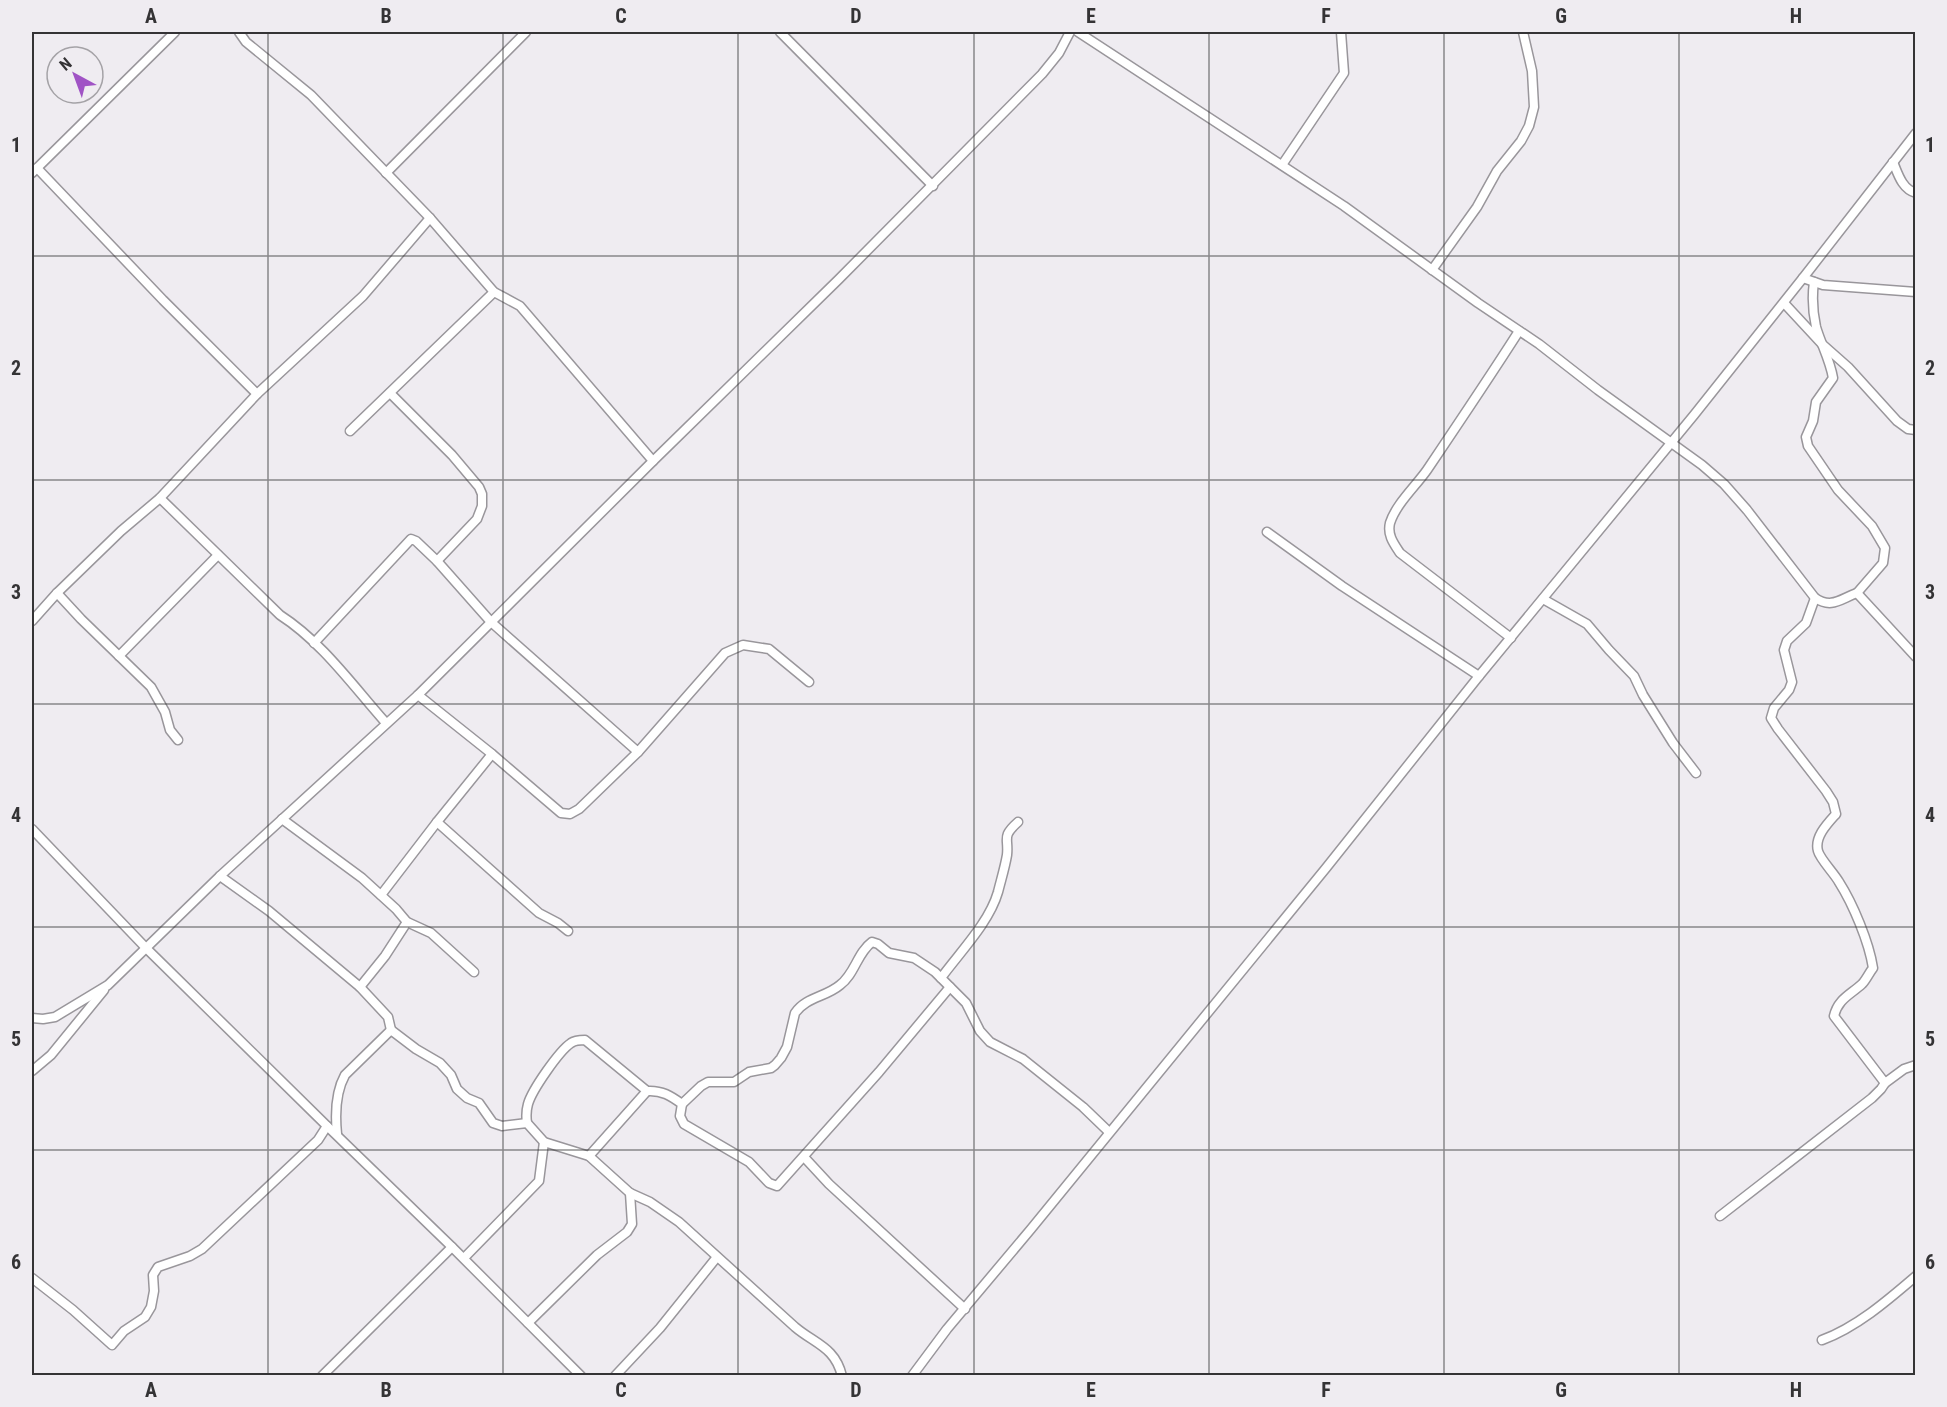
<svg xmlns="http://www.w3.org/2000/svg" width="1947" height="1407" font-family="'Roboto Condensed',sans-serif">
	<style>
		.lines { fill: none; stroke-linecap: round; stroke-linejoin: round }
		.street-casing { stroke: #99969b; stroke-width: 11 }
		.street { stroke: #fff; stroke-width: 8 }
		.grid { fill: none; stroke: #343335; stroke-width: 1.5; stroke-opacity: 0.55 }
		.neatline { fill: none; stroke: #343335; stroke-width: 2 }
		.grid-label { font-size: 20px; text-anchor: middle; font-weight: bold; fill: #343335 }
	</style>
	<rect width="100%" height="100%" fill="#efecf1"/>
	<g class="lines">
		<defs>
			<g id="street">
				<polyline points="780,32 933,186"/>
				<path d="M1078,32l266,174 134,97 61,41 59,46 104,75 22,19 23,26 68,88c17,11 25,1 42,-5l59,64"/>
				<polyline points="1916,133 1803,278 1823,285 1916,292"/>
				<path d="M1893,162c5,12 9,27 23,31"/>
				<polyline points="1282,165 1344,73 1341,32"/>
				<polyline points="37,168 163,300 257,394"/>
				<polyline points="32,173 175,32"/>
				<polyline points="386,173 526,32"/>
				<polyline points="1432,270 1477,207 1497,171 1521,141 1529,126 1534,107 1532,71 1523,32"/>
				<path d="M1814,282c-2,14 -1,31 2,45 5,17 14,33 17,51l-17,24 -3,19 -7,16 2,9 30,44 34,36 13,22 -2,15 -26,30"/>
				<polyline points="1784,303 1822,344 1848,367 1897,421 1908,429 1916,430"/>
				<polyline points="390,393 452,455 479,487 482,494 482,506 477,519 437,561"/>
				<polyline points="350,431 494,292"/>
				<polyline points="653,461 839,279 1042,74 1059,53 1070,32"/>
				<path d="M160,498l120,117c42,27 73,71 106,108"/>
				<polyline points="1267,532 1342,586 1479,676"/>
				<polyline points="57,593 81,619 151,687 165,712 170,730 178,740"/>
				<polyline points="1543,599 1587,624 1609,650 1634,676 1643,695 1673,743 1696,773"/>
				<polyline points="32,621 57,593 121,531 160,498 257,394 363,296 430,218"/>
				<path d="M1511,638l-111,-85c-6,-9 -13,-18 -10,-30 6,-19 25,-36 37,-53 31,-46 62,-92 92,-139"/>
				<polyline points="314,643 411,539 416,541 437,561 491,622 638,752 725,653 743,645 769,649 809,682"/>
				<polyline points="119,656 218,555"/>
				<polyline points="418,695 492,754 561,813 570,814 579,809 638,752"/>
				<polyline points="282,819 362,878 396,909 407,922 431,933 474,972"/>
				<polyline points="437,822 539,913 558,923 568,931"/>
				<polyline points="32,829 146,948 327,1126 452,1247 581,1376"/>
				<polyline points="220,876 269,911 360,987 388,1017 391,1030"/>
				<polyline points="381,895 437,822 492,754"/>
				<path d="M941,978c19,-26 48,-55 57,-86 3,-12 7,-25 9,-37 2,-17 -6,-18 11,-33"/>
				<polyline points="360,987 385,956 407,922"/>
				<polyline points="32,1018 43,1019 55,1017 108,985 220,876 418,695 653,461 520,306 494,292 430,218 311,95 246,42 239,32"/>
				<polyline points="32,1071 51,1055 104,990"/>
				<polyline points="1885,1083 1904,1069 1916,1065"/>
				<path d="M682,1104l19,-18 7,-4h26l15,-10 22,-4 4,-3 6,-7 6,-11 8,-34c11,-16 31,-16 45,-28 15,-11 17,-32 32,-43l6,2 11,9 25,5 21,14 31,31 14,28 10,11 33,17 60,48 26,25"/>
				<path d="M527,1123c-1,-7 -1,-12 1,-19 4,-14 31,-53 43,-61 4,-3 9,-3 14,-3l62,51c15,-1 24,5 35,13l-2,12 4,8 65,38 20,21 8,3 102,-114 71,-85"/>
				<path d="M337,1134c-2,-20 -2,-41 8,-59l46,-45 25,19 24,14 11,12 6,14 10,9 12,5 14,20 9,3 25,-3 17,19 45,14 41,37 20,9 29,20 116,105c20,17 40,20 47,49"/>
				<polyline points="589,1156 647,1091"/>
				<polyline points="804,1157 829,1184 965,1309"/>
				<path d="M1720,1216l152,-118 9,-9 4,-6 -51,-67c4,-17 16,-21 28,-32 4,-4 7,-11 11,-16 -4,-26 -20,-64 -34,-86 -5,-9 -19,-23 -21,-31 -4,-14 10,-28 18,-37l-3,-12 -7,-11 -48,-62 -7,-11 3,-10 15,-18 3,-8 -8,-32 3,-9 19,-18 9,-25"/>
				<polyline points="464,1258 539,1181 544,1142"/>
				<polyline points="32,1278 73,1310 112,1345 124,1331 145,1317 151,1307 154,1291 153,1275 158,1267 190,1256 202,1249 318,1140 327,1126"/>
				<polyline points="528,1323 597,1255 627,1232 632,1224 630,1193"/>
				<path d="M1822,1340c35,-13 66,-40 94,-64"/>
				<polyline points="322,1376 452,1247"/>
				<polyline points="615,1376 660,1328 717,1257"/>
				<polyline points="912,1376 947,1329 1031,1229 1326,868 1479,676 1694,415 1803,278"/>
			</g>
		</defs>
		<use href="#street" class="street-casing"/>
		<use href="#street" class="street"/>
	</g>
	<path class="grid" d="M268,32v1344M503,32v1344M738,32v1344M974,32v1344M1209,32v1344M1444,32v1344M1679,32v1344M32,256h1884M32,480h1884M32,704h1884M32,927h1884M32,1150h1884"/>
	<rect width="1947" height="1407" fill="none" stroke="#efecf1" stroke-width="66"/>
	<g transform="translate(75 75) rotate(319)"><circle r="28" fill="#efecf1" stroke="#a4a2a6" stroke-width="1.5"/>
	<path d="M0-4.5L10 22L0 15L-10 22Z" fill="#a053c5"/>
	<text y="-9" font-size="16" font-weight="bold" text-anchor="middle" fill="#343335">N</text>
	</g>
	<rect x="33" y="33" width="1881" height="1341" class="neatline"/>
	<g class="grid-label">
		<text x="151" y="23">A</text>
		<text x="386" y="23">B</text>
		<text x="621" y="23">C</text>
		<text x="856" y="23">D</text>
		<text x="1091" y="23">E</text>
		<text x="1326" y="23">F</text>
		<text x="1561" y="23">G</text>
		<text x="1796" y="23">H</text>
		<text x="16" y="152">1</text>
		<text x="1930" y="152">1</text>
		<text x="16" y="375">2</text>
		<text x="1930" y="375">2</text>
		<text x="16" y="599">3</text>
		<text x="1930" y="599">3</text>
		<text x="16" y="822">4</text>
		<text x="1930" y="822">4</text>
		<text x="16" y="1046">5</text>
		<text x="1930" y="1046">5</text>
		<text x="16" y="1269">6</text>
		<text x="1930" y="1269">6</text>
		<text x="151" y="1397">A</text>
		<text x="386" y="1397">B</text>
		<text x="621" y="1397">C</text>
		<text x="856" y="1397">D</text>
		<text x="1091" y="1397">E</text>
		<text x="1326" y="1397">F</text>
		<text x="1561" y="1397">G</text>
		<text x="1796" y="1397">H</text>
	</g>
</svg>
